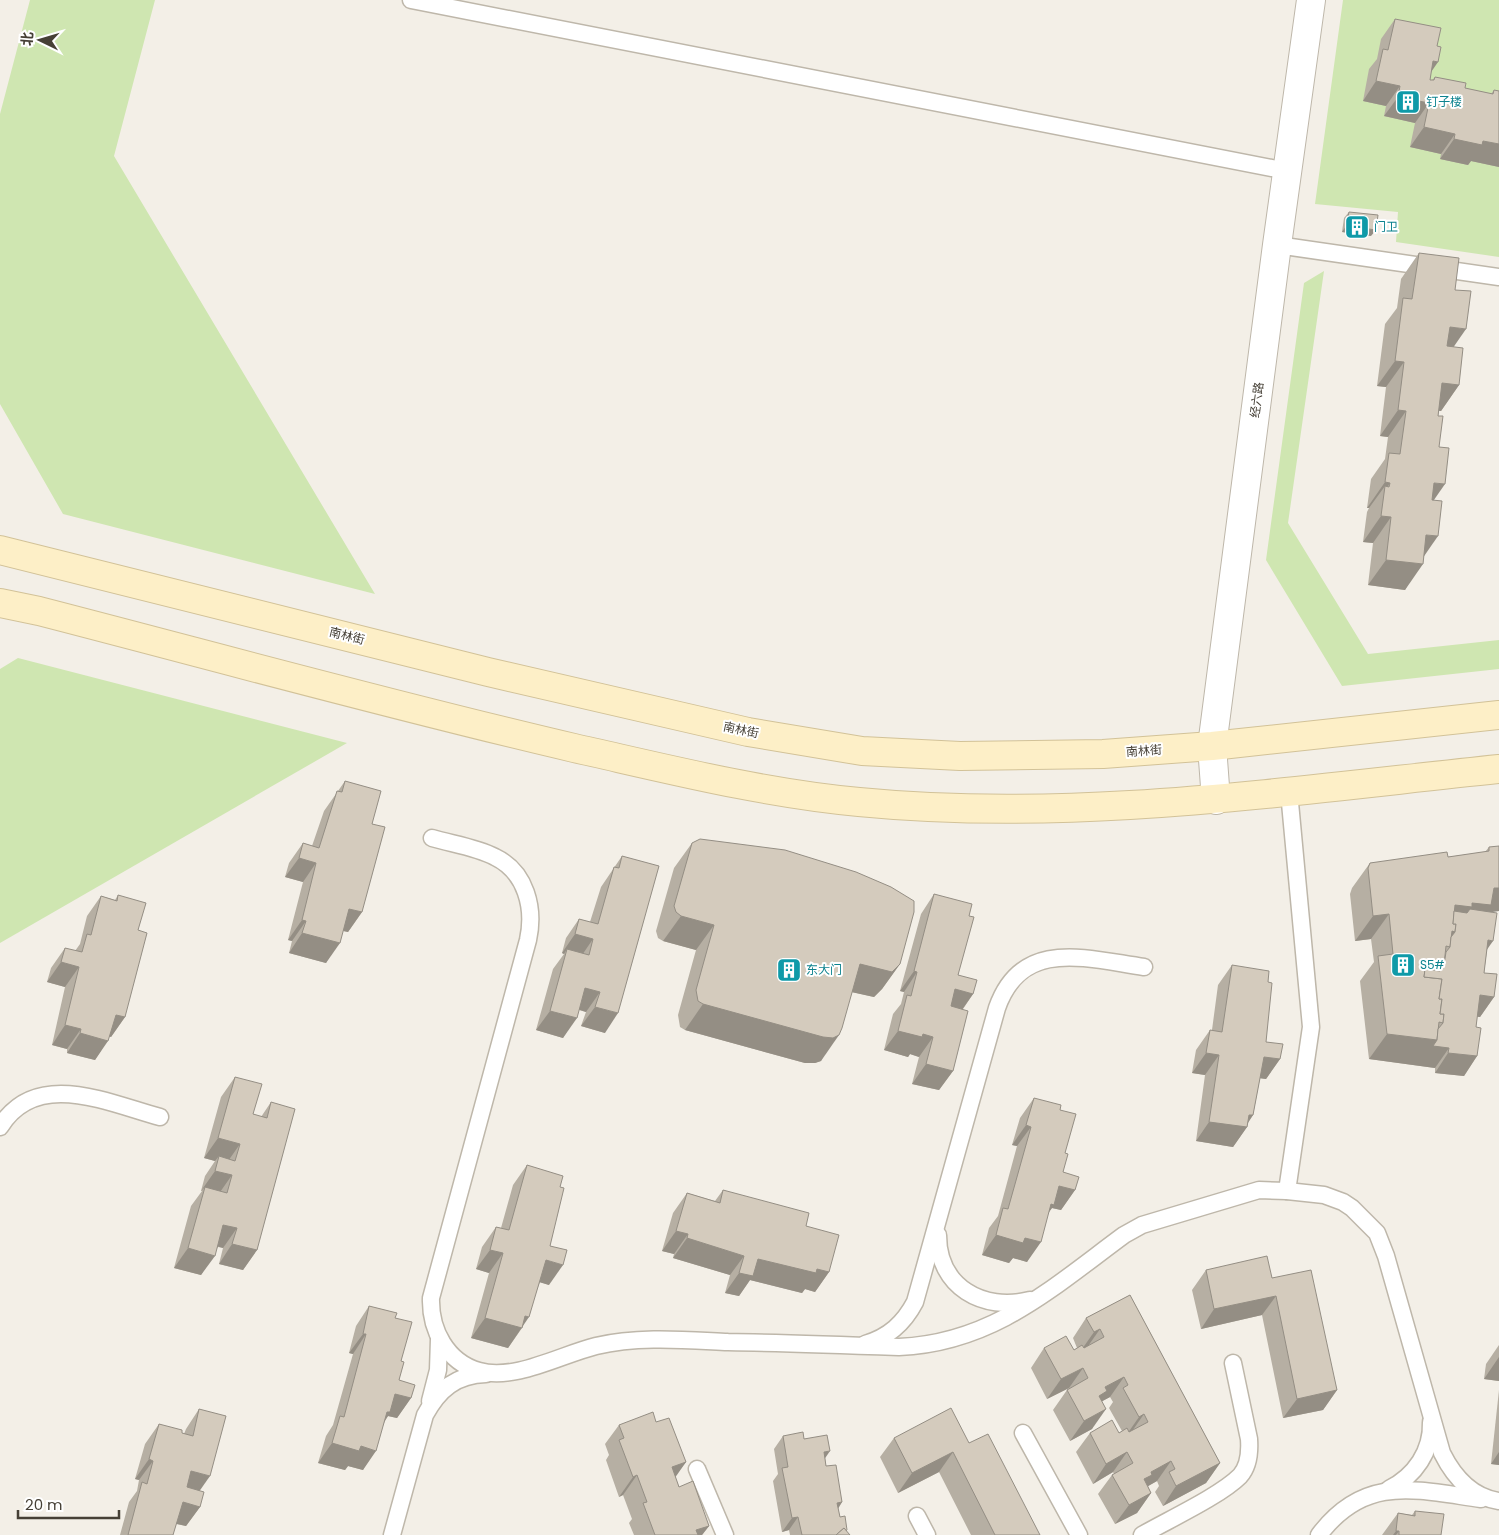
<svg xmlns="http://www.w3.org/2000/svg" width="1499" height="1535" font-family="Poppins,'Noto Sans SC',sans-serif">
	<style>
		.green { fill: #cfe6b1 }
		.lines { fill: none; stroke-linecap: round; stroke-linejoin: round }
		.lane-casing { stroke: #beb7aa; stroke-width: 19 }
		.street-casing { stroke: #beb7aa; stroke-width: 30 }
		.secondary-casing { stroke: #d2c298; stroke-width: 30 }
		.lane { stroke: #fff; stroke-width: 16 }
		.street { stroke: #fff; stroke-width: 28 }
		.secondary { stroke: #fdefc7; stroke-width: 28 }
		.wall { fill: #b6afa3 }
		.shaded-wall { fill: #948e84 }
		.building { fill: #d4cbbd; stroke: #948e84 }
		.labels { text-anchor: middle; stroke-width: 4; stroke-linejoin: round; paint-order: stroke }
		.culture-label { font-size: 12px; fill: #0d838f; stroke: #fff; text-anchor: start }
		.street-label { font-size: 12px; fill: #464036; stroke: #fff }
	</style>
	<rect width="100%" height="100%" fill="#f3efe7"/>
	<g class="green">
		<polygon points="30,0 155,0 114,156 375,594 63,514 0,404 0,114"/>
		<polygon points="1343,0 1499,0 1499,257 1396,242 1398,212 1315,204"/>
		<polygon points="1324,271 1288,523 1368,654 1499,640 1499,669 1342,686 1266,560 1304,283"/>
		<polygon points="18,658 347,743 0,943 0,669"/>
	</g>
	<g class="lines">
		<defs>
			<g id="lane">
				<polyline points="411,0 1287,171"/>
				<polyline points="1277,245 1499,277"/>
				<path d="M432,838c20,6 44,9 63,19 31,15 40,51 33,83l-97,358c-1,32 16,64 48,73 36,10 81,-16 117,-25 43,-10 88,-6 132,-4 57,1 114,3 171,5 94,-4 153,-59 225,-112l18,-10 117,-35 28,1 37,4 19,7 9,6 25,25 9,23 56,197c12,24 29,44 57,48"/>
				<path d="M0,1127c36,-59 108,-24 160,-10"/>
				<polyline points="1287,1191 1311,1027 1289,792"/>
				<path d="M938,1235c0,52 45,77 92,65"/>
				<path d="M865,1344c24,-7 39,-21 50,-42l82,-294c25,-71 90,-49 147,-41"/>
				<polyline points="430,1401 438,1370 439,1339"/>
				<polyline points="1023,1433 1079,1535"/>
				<polyline points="697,1469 725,1535"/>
				<path d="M1389,1489c26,-13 43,-38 42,-67"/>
				<polyline points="917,1516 927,1535"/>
				<path d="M392,1535l33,-120c14,-26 31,-40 61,-41"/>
				<path d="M1142,1535c26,-15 78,-39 98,-59 9,-10 10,-23 9,-37l-16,-76"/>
				<path d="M1319,1535c46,-61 97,-45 162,-36"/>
			</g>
			<polyline id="street" points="1216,800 1212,746 1277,245 1311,0"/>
			<g id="secondary">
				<polyline points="0,550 488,672 748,732 862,751 960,756 1103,754 1212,746 1499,715"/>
				<path d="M0,603l39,8c178,46 355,95 535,137 94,21 188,45 285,54 214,21 428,-11 640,-33"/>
			</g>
		</defs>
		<use href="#lane" class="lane-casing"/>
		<use href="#street" class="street-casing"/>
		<use href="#secondary" class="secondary-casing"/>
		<use href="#lane" class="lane"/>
		<use href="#street" class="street"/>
		<use href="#secondary" class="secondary"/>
	</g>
	<g class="wall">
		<polygon points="1395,19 1431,72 1430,80 1432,80 1435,77 1465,88 1491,94 1494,90 1499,91 1499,167 1471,161 1468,165 1440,159 1441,154 1410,147 1415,123 1384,116 1386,106 1363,101 1369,69 1377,59 1381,39"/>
		<polygon points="1349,212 1371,236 1342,232 1344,218"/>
		<polygon points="1419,253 1455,290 1454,346 1459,385 1441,411 1439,411 1438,416 1439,447 1434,500 1424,556 1405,590 1368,585 1373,543 1363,542 1367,512 1369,508 1367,508 1371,479 1385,459 1388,437 1380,436 1386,387 1377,386 1385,324 1397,308 1401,279"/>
		<polygon points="345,781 372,824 362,912 348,932 343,931 326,963 289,953 292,941 288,940 303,882 285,877 289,863 303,843 312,846 324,811"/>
		<polygon points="692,843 900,964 882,989 874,997 852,992 821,1061 815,1063 805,1063 685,1030 680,1027 678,1015 696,950 663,941 658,938 656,931 674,868"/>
		<polygon points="1489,847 1492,912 1484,973 1494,997 1480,1017 1477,1017 1476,1027 1477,1056 1464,1076 1435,1073 1435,1068 1369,1059 1360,981 1374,962 1371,939 1355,941 1350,894 1352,888 1370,863 1448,857 1485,852"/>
		<polygon points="622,856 605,1033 581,1026 586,1012 579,1010 563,1038 536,1030 553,969 564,954 562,953 566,938 579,919 590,922 601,887"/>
		<polygon points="934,894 969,916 958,975 973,994 963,1009 953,1071 939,1090 912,1084 919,1057 910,1054 908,1057 884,1050 893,1014 901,1004 904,992 900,991 921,914"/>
		<polygon points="118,895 138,930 125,1017 111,1037 110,1036 95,1060 67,1053 67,1049 52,1045 65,987 47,982 51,968 65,948 75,951 80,944 87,916 101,896 115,900"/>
		<polygon points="1232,965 1268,982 1266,1042 1280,1059 1266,1079 1260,1078 1253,1115 1248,1123 1247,1127 1233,1147 1196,1141 1205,1075 1192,1073 1196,1050 1210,1030 1212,1030 1218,985"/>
		<polygon points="235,1077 253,1114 261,1117 271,1102 257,1250 243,1270 219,1264 223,1248 218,1247 201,1275 174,1268 191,1206 202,1191 201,1191 205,1176 215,1161 204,1158 221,1097"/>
		<polygon points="1034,1098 1060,1110 1065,1153 1063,1172 1075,1190 1061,1210 1052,1208 1049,1212 1027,1262 1013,1258 1009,1263 982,1255 989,1228 998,1216 1017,1146 1012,1145 1020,1118"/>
		<polygon points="527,1165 560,1187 550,1246 549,1285 540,1282 522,1328 508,1348 471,1338 489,1273 476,1269 482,1247 496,1227 501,1228 513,1185"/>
		<polygon points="723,1190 806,1226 829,1272 815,1292 805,1289 802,1293 750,1280 739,1296 725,1293 730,1275 673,1258 674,1254 662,1251 673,1213 687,1193 715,1201"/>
		<polygon points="1206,1270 1272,1278 1337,1390 1323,1410 1283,1418 1262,1315 1201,1329 1192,1290"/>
		<polygon points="1130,1295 1220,1463 1206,1483 1163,1506 1155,1492 1159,1486 1157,1481 1148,1486 1151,1493 1137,1513 1115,1524 1098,1494 1112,1475 1114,1474 1113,1472 1093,1484 1076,1452 1090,1433 1119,1433 1122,1431 1109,1408 1113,1402 1110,1397 1102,1401 1092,1429 1070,1441 1053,1410 1067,1390 1069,1388 1047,1399 1031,1368 1044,1348 1074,1350 1077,1348 1073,1338 1086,1318"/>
		<polygon points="369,1306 395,1318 401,1361 399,1380 411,1398 397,1418 388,1416 385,1421 363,1470 348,1466 345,1470 318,1463 326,1436 333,1425 353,1354 349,1353 356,1326"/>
		<polygon points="1499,1345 1499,1381 1484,1379 1486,1364"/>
		<polygon points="1499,1390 1499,1465 1491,1464"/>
		<polygon points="199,1409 200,1507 186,1526 176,1524 173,1535 120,1535 129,1502 137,1491 139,1480 135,1479 145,1444 159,1424 184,1434 186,1429"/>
		<polygon points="656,1422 686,1462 675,1476 679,1487 709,1526 702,1535 634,1535 629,1523 632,1519 623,1495 619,1497 606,1460 609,1455 605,1444 619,1425"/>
		<polygon points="783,1436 804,1439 825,1458 826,1466 842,1502 838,1509 840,1517 846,1531 850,1535 790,1535 789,1530 782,1532 773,1481 778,1474 774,1449"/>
		<polygon points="894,1438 969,1443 1040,1535 971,1535 939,1472 898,1493 880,1457"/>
		<polygon points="1415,1511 1441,1535 1382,1535 1398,1513 1412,1515"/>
	</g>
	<g class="shaded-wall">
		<polygon points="1433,61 1438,62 1425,81"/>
		<polygon points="1376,81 1400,86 1386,106 1363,101"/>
		<polygon points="1398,97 1429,103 1415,123 1384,116"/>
		<polygon points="1424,127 1455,134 1441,154 1410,147"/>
		<polygon points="1454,139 1483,141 1499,144 1499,167 1471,161 1468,165 1440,159"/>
		<polygon points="1346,226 1376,230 1371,236 1342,232"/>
		<polygon points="1450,327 1466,329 1448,355 1432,353"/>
		<polygon points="1395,361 1404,362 1386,387 1377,386"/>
		<polygon points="1442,383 1459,385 1441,411 1424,409"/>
		<polygon points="1398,410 1406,411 1388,437 1380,436"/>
		<polygon points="1385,482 1390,483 1384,492 1385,486 1369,508 1367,508"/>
		<polygon points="1434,483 1445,484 1427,510"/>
		<polygon points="1381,516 1391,517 1373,543 1363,542"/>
		<polygon points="1426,535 1438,536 1420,562"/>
		<polygon points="1386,560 1423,564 1405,590 1368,585"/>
		<polygon points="299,858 316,863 303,882 285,877"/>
		<polygon points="1494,888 1499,888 1499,911 1486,913 1447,943 1455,905 1472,903"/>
		<polygon points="349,909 362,912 348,932 335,929"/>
		<polygon points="1389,914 1371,939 1355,941 1373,916"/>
		<polygon points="681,916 714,925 696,950 663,941"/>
		<polygon points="302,920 306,921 292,941 288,940"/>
		<polygon points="302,933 340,943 326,963 289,953"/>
		<polygon points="575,934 593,939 580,958 567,949 564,954 562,953"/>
		<polygon points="1488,940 1493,941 1479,961"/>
		<polygon points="61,962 79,967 65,987 47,982"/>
		<polygon points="1426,963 1444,965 1430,984 1406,1003"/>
		<polygon points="860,964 900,964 882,989 874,997 842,990"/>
		<polygon points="914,971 917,972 904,992 900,991"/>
		<polygon points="585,988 600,992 586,1012 571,1007"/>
		<polygon points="955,989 973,994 959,1014 941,1009"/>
		<polygon points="1480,995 1494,997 1480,1017 1466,1015"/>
		<polygon points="703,1004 839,1035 821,1061 815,1063 805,1063 685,1030"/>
		<polygon points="595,1007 618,1013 605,1033 581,1026"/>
		<polygon points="550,1011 577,1018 563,1038 536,1030"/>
		<polygon points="116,1015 125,1017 111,1037 102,1034"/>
		<polygon points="65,1025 81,1029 67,1049 52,1045"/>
		<polygon points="898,1031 923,1034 933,1037 919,1057 910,1054 908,1057 884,1050"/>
		<polygon points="80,1033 108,1041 95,1060 67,1053"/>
		<polygon points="1387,1034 1437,1040 1449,1048 1435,1068 1369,1059"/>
		<polygon points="1206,1053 1219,1055 1205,1075 1192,1073"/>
		<polygon points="1448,1053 1477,1056 1464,1076 1435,1073"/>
		<polygon points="1264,1057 1280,1059 1266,1079 1250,1077"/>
		<polygon points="926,1064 953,1071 939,1090 912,1084"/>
		<polygon points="1249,1115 1253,1115 1245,1127 1247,1127 1233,1147 1196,1141 1209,1122"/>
		<polygon points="1026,1125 1031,1127 1017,1146 1012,1145"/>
		<polygon points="218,1138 240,1144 226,1164 219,1156 215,1161 204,1158"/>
		<polygon points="215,1171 232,1175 218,1195 205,1187 201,1191"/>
		<polygon points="1059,1186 1075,1190 1061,1210 1052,1208 1040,1224"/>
		<polygon points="223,1225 237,1228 223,1248 210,1244"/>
		<polygon points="676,1231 688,1234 674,1254 662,1251"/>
		<polygon points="996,1235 1025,1238 1041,1242 1027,1262 1013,1258 1009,1263 982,1255"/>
		<polygon points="687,1238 744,1256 730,1275 673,1258"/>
		<polygon points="232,1244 257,1250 243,1270 219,1264"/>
		<polygon points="188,1248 215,1256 201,1275 174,1268"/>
		<polygon points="490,1250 503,1253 489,1273 476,1269"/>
		<polygon points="758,1259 817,1269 829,1272 815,1292 805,1289 802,1293 750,1280 739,1296 725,1293 739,1273"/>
		<polygon points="546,1260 563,1265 549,1285 532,1280"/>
		<polygon points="1276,1296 1262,1315 1201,1329 1214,1309"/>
		<polygon points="525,1316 529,1317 508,1348 471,1338 485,1318"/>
		<polygon points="1100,1329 1086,1349 1080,1352 1094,1332"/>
		<polygon points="363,1334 366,1334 353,1354 349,1353"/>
		<polygon points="1499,1357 1499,1381 1484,1379"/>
		<polygon points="1083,1368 1069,1388 1047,1399 1061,1379"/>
		<polygon points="1124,1377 1110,1397 1099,1403 1085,1416 1105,1387"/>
		<polygon points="1337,1390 1323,1410 1283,1418 1297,1399"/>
		<polygon points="395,1394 411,1398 397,1418 388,1416 377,1432"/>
		<polygon points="1106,1409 1092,1429 1070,1441 1084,1421"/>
		<polygon points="1144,1414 1130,1434 1125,1437 1139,1417"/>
		<polygon points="332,1443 361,1446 376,1451 363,1470 348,1466 345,1470 318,1463"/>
		<polygon points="830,1451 821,1464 824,1452"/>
		<polygon points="953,1452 939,1472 898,1493 912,1473"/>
		<polygon points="1127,1452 1113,1472 1093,1484 1106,1464"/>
		<polygon points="1499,1452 1499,1465 1491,1464"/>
		<polygon points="149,1459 153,1461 139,1480 135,1479"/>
		<polygon points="1171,1461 1157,1481 1143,1489 1144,1479 1151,1472"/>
		<polygon points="686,1462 672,1482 672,1467"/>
		<polygon points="1220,1463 1206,1483 1163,1506 1176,1486"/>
		<polygon points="191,1471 210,1476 196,1496 177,1491"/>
		<polygon points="637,1475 623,1495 619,1497 633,1477"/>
		<polygon points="1151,1493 1137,1513 1115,1524 1129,1505"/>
		<polygon points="183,1502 200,1507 186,1526 169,1522"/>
		<polygon points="842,1502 833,1516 837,1503"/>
		<polygon points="798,1517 789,1530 782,1532 792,1518"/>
		<polygon points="709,1526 702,1535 693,1535 696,1530"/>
		<polygon points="1396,1531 1399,1531 1396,1535 1393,1535"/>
	</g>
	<g class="building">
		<polygon points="1395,19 1441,28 1437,46 1441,47 1438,62 1433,61 1430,80 1434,80 1435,77 1466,83 1465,88 1493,94 1494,90 1499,91 1499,144 1483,141 1482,145 1454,139 1455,134 1424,127 1429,103 1398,97 1400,86 1376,81 1383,49 1388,50"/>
		<polygon points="1349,212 1378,215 1376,230 1346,226"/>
		<polygon points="1419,253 1459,258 1455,290 1471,291 1466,329 1450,327 1447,346 1463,348 1459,385 1442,383 1438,416 1443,416 1439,447 1449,448 1445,484 1434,483 1432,500 1442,501 1438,536 1426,535 1423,564 1386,560 1391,517 1381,516 1385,486 1389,487 1390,483 1385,482 1389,453 1400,454 1406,411 1398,410 1404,362 1395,361 1403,298 1412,299"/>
		<polygon points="345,781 381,791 372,824 385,827 362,912 349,909 340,943 302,933 306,921 302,920 316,863 299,858 303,843 319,848 337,791 342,792"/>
		<polygon points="700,839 785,850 856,872 891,887 914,901 914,912 900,964 892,972 860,964 842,1028 839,1035 833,1038 823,1037 703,1004 698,1001 696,990 714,925 681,916 676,912 674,906 692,843"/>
		<polygon points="1499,846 1499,888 1494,888 1491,905 1472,903 1472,907 1455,905 1453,924 1456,924 1455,932 1452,931 1450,947 1446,946 1444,965 1426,963 1424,977 1442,979 1439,999 1442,999 1440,1014 1444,1014 1443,1023 1439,1022 1437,1040 1387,1034 1378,956 1393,954 1389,914 1373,916 1368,868 1370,863 1447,852 1448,857 1489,851 1489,847"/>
		<polygon points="622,856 659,866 618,1013 595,1007 600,992 585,988 577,1018 550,1011 567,949 589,955 593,939 575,934 579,919 598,924 614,867 619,868"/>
		<polygon points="934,894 972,904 969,916 974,917 958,975 977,980 973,994 955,989 951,1006 968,1011 953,1071 926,1064 933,1037 923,1034 922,1037 898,1031 907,995 911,996 917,972 914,971"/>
		<polygon points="118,895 146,903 138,930 147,933 125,1017 116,1015 108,1041 80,1033 81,1029 65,1025 79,967 61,962 65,948 82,952 87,934 91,935 101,896 117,901"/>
		<polygon points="1470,909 1497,913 1493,941 1488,940 1484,973 1497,974 1494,997 1480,995 1476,1027 1481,1028 1477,1056 1448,1053 1449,1048 1433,1046 1437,1040 1438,1029 1443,1023 1444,1014 1440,1014 1442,999 1439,999 1442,979 1424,977 1425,969 1440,971 1444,965 1446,952 1450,947 1451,937 1455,932 1456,924 1453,924 1454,911 1467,913"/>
		<polygon points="1232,965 1269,971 1268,982 1272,983 1266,1042 1283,1044 1280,1059 1264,1057 1253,1115 1249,1115 1247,1127 1209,1122 1219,1055 1206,1053 1210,1030 1222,1032"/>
		<polygon points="235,1077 262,1084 253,1114 267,1118 271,1102 295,1109 257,1250 232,1244 237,1228 223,1225 215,1256 188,1248 205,1187 227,1193 232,1175 215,1171 219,1156 235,1161 240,1144 218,1138"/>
		<polygon points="1034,1098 1061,1105 1060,1110 1076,1114 1065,1153 1068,1154 1063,1172 1079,1177 1075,1190 1059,1186 1054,1205 1051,1204 1041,1242 1025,1238 1023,1243 996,1235 1003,1208 1008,1209 1031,1127 1026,1125"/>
		<polygon points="527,1165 563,1176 560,1187 564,1188 550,1246 567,1250 563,1265 546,1260 529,1317 525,1316 522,1328 485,1318 503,1253 490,1250 496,1227 509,1230"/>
		<polygon points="723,1190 809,1213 806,1226 839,1235 829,1272 817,1269 816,1273 758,1259 753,1276 739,1273 744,1256 687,1238 688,1234 676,1231 687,1193 720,1203"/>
		<polygon points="1267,1256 1272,1278 1311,1270 1337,1390 1297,1399 1276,1296 1214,1309 1206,1270"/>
		<polygon points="1130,1295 1220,1463 1176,1486 1169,1472 1175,1469 1171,1461 1151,1472 1152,1475 1144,1479 1151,1493 1129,1505 1112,1475 1133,1463 1127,1452 1106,1464 1090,1433 1112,1420 1119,1433 1127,1428 1129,1432 1148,1422 1144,1414 1139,1417 1123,1388 1128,1385 1124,1377 1105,1387 1107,1391 1099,1396 1106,1409 1084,1421 1067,1390 1088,1378 1083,1368 1061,1379 1044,1348 1066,1336 1074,1350 1082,1345 1084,1348 1104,1337 1100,1329 1094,1332 1086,1318"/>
		<polygon points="369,1306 397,1313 395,1318 412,1322 401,1361 404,1362 399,1380 415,1385 411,1398 395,1394 390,1412 387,1412 376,1451 361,1446 359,1451 332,1443 340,1416 344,1417 366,1334 363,1334"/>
		<polygon points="951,1408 969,1443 988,1434 1040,1535 995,1535 953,1452 912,1473 894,1438"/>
		<polygon points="199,1409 226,1416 210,1476 191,1471 187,1487 204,1492 200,1507 183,1502 173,1535 128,1535 142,1482 147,1484 153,1461 149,1459 159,1424 182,1430 182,1433 193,1436"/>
		<polygon points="653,1412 656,1422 669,1418 686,1462 672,1467 679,1487 693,1481 709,1526 696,1530 698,1535 655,1535 643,1503 647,1502 637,1475 633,1477 619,1440 624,1438 619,1425"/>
		<polygon points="803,1432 804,1439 827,1435 830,1451 824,1452 826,1466 836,1465 842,1502 837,1503 840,1517 845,1516 847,1530 846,1531 844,1528 836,1535 802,1535 798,1517 792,1518 782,1468 788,1467 783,1436"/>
		<polygon points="1415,1511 1444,1514 1441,1535 1399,1535 1399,1531 1396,1531 1398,1513 1415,1516"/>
		<polygon points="844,1528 850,1535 836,1535"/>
	</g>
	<defs>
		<symbol id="building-square" viewBox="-11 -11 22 22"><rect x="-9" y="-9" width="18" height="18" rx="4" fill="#0f9aa8" stroke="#fff"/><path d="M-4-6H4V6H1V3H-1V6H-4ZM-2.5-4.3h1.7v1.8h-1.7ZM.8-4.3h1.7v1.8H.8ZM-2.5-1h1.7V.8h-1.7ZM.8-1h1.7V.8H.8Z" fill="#fff"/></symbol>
	</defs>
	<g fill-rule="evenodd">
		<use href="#building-square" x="1394" y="88" width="28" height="28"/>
		<use href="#building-square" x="1343" y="213" width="28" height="28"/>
		<use href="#building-square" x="1389" y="951" width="28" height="28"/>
		<use href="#building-square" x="775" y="956" width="28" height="28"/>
	</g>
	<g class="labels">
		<g class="culture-label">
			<text x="1426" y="106">钉子楼</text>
			<text x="1374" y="231">门卫</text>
			<text x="1420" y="969">S5#</text>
			<text x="806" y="974">东大门</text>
		</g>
		<g class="street-label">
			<text transform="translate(1257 400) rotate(-83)" y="4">经六路</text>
			<text transform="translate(347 636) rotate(14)" y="4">南林街</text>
			<text transform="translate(741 730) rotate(12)" y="4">南林街</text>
			<text transform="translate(1144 751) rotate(-4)" y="4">南林街</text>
		</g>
	</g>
	<g transform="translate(40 40) rotate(275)" stroke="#ffffff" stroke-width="4" paint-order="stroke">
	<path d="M0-4L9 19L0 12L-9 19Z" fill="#464036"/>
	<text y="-8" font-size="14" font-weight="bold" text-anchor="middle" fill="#464036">北</text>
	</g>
	<path d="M18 1510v8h101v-8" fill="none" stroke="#464036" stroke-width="2.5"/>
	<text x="25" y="1510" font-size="15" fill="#464036" stroke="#ffffff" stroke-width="4" paint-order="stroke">20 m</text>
</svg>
